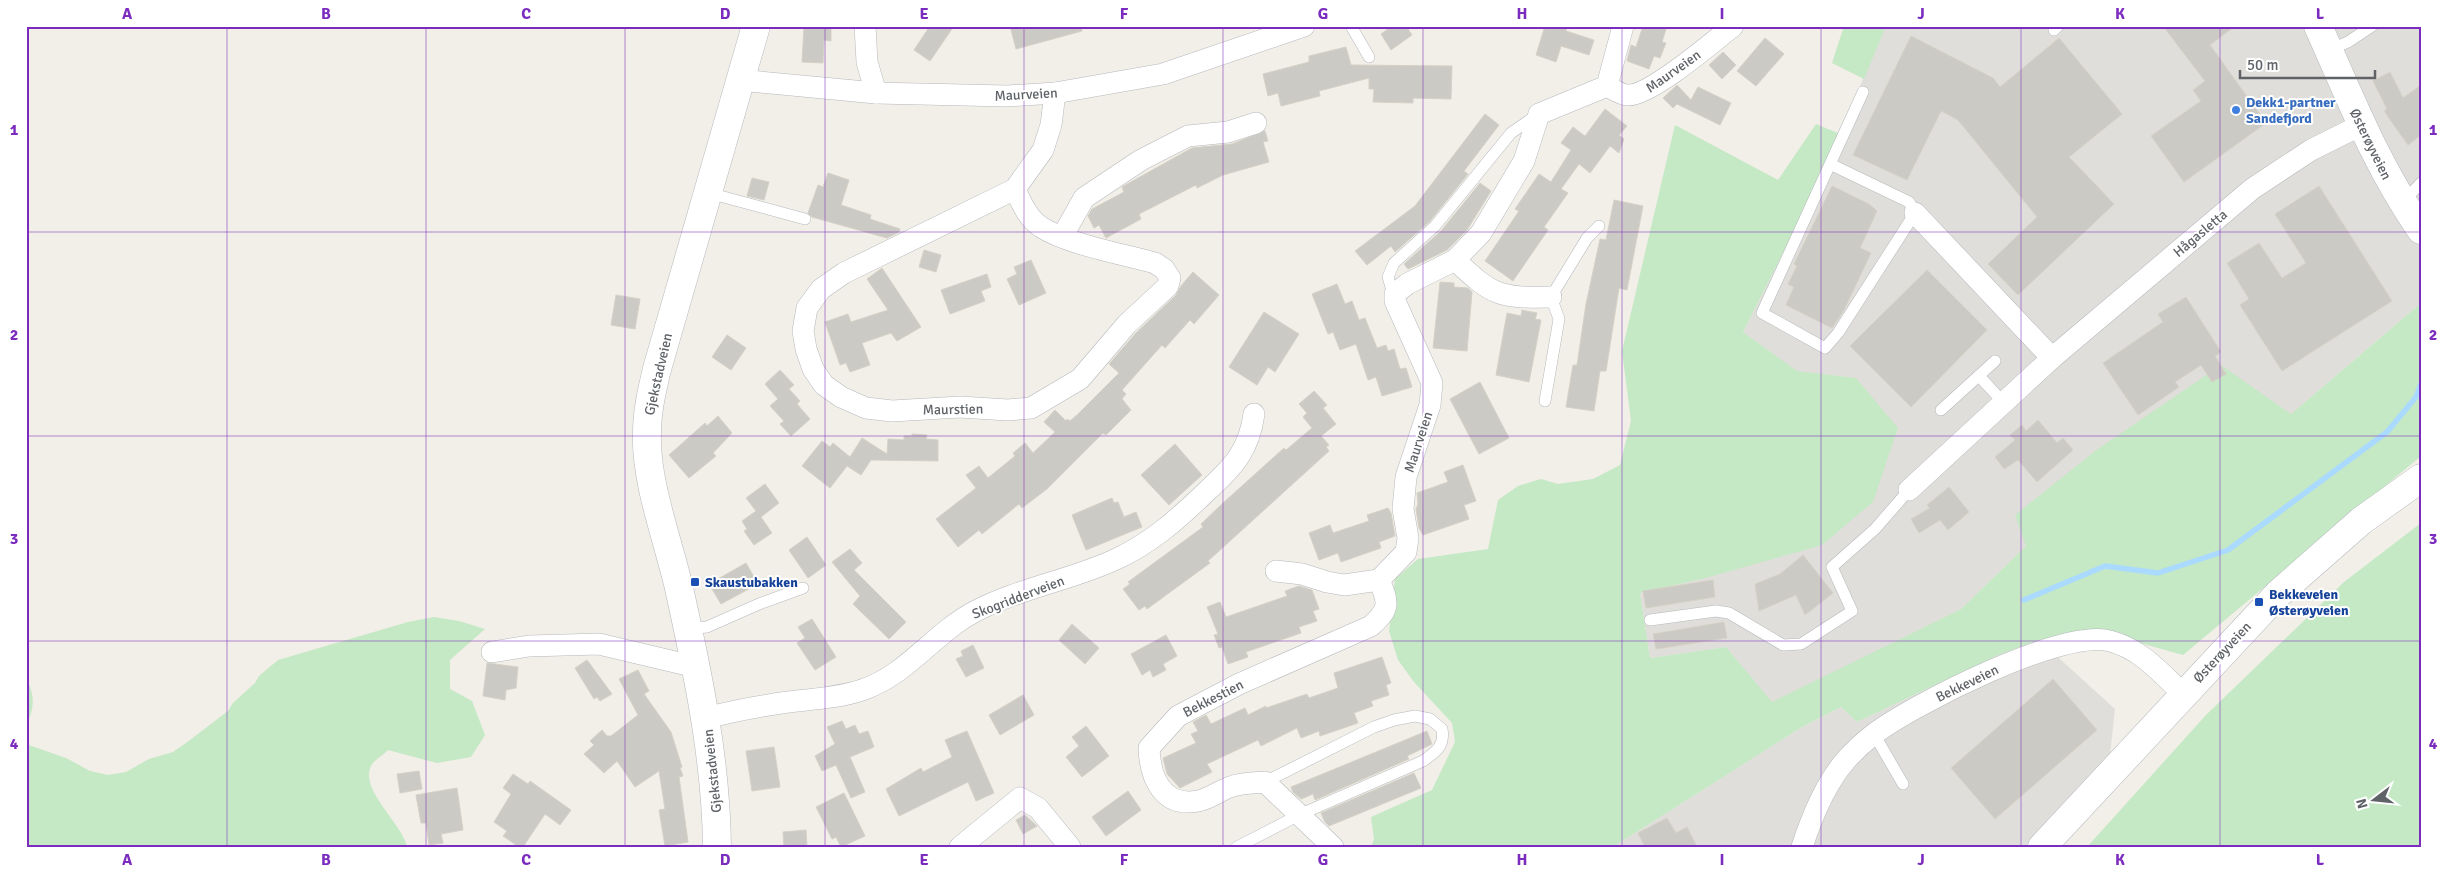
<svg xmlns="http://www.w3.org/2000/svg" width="2447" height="873" font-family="Signika,sans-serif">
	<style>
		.industrial { fill: #e0deda }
		.green { fill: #c5e8c5 }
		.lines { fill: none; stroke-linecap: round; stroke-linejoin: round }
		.stream { stroke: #aadaff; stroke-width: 5.5 }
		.building { fill: #cccac5; stroke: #d6d1c6 }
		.service-casing { stroke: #b5b8bc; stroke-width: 12 }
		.minor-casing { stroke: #b5b8bc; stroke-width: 22 }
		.tertiary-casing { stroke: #b5b8bc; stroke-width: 29 }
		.secondary-casing { stroke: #b6babf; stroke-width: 29 }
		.service { stroke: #fff; stroke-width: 11 }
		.minor { stroke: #fff; stroke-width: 21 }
		.tertiary { stroke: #fff; stroke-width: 28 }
		.secondary { stroke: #fff; stroke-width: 28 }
		.grid { fill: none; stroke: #7b2cbf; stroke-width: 1; stroke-opacity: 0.55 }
		.shop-dot { fill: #3f7fe0; stroke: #fff; stroke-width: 2 }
		.transit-dot { fill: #1a4fb4; stroke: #fff; stroke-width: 2 }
		.labels { text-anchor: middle; stroke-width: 4; stroke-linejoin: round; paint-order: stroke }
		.street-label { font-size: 14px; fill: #5f6368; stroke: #fff }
		.shop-label { font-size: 14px; font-weight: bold; fill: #366cbe; stroke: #fff; text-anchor: start }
		.transit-label { font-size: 14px; font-weight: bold; fill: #164399; stroke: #fff; text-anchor: start }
		.neatline { fill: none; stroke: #7b2cbf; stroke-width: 2 }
		.grid-label { font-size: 16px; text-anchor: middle; font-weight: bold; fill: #7b2cbf }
	</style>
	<rect width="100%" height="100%" fill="#f1efe8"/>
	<g class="industrial">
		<polygon points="1886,26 2421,26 2421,303 2291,414 2026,546 1961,609 1772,703 1726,647 1650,658 1640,593 1702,579 1856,378 1797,372 1743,332 1815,190"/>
		<polygon points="2039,640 2115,709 2110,754 2027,847 1613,847 1802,727 1841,707 1857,722 1998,655"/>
	</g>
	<g class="green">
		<polygon points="1844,26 1886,26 1864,79 1832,63"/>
		<polygon points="1816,124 1840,134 1815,190 1743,332 1797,371 1856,378 1898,428 1873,502 1822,545 1702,579 1640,593 1650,658 1726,647 1772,702 1961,609 2026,546 2015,515 2095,451 2221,365 2291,414 2421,303 2421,456 2183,655 2090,629 2039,640 1998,655 1857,722 1841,707 1802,727 1613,847 1371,847 1374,839 1371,817 1432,790 1455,742 1452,723 1414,682 1398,660 1389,631 1395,579 1418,559 1488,549 1498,500 1518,486 1541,479 1558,484 1593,479 1620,465 1631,421 1622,351 1675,125 1778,180"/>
		<polygon points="2421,523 2421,847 2087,847 2206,715 2344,582"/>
		<path d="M434,617l25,4 26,8 -35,31v29l22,12 13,34 -14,22 -34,6 -49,-13c-5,5 -15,11 -17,16 -12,24 32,58 36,81h-381v-103l40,14 24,13 18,4 18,-3 23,-13 24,-7 13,-9 42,-32 5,-8 22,-20 4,-7 19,-16 130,-38z"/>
		<path d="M26,677c9,20 9,29 0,49z"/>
	</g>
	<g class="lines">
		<polyline class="stream" points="2024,600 2105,566 2158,573 2228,550 2387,432 2416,397 2421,384"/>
	</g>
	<g class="building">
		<polygon points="804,26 831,26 831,41 824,40 823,63 802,62"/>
		<polygon points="930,26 954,26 930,61 914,50"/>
		<polygon points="1010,26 1081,26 1082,31 1016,49"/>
		<polygon points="1392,26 1406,26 1412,35 1391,50 1381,34"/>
		<polygon points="1545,26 1567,26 1566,31 1594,40 1589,55 1561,46 1556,62 1536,55"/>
		<polygon points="1643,26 1667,26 1662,42 1666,43 1660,58 1654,56 1649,69 1627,61 1631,45 1636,47"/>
		<polygon points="2163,26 2235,26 2210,45 2266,123 2184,182 2151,136 2201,101 2193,90 2205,81"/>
		<polygon points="1911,36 1993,78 2000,87 2059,38 2122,114 2069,157 2114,204 2018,295 1988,264 2037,217 1958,120 1941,111 1907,180 1853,155"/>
		<polygon points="1765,38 1784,54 1756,86 1737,71"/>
		<polygon points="1346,47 1351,65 1452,66 1451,99 1413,98 1413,103 1373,102 1374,89 1369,89 1369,78 1319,91 1320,96 1281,106 1278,93 1268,96 1263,74 1309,62 1309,56"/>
		<polygon points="1723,52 1736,65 1722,79 1709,65"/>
		<polygon points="2390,72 2403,98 2421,85 2421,135 2408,145 2384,111 2387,109 2373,81"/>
		<polygon points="1677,85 1691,100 1698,87 1731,103 1720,125 1677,104 1673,108 1663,98"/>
		<polygon points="1605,109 1627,126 1619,135 1624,139 1619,153 1610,146 1590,173 1579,164 1561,189 1568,193 1544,227 1548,230 1513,281 1485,261 1519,211 1515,209 1539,174 1551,182 1571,150 1561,143 1573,127 1585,136"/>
		<polygon points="1485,114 1499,125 1464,171 1468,174 1430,221 1395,252 1391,246 1367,265 1355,251 1415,206"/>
		<polygon points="1265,131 1268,141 1263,142 1269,162 1223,175 1197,188 1196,185 1139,214 1141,219 1106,238 1099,225 1094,228 1088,216 1092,209 1124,192 1122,187 1129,183 1192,148 1232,144"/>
		<polygon points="828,173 849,180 841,205 871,215 870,219 900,229 899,232 887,238 812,217 808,213 818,185 823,187"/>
		<polygon points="752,178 769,182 764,200 747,196"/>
		<polygon points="1480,183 1491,191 1467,230 1447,250 1408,269 1404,264 1441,231"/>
		<polygon points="1832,186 1869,204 1877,211 1860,248 1871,253 1844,310 1832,328 1786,305 1794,287 1788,284 1797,266 1794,264"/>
		<polygon points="2319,186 2392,301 2282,371 2240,305 2249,299 2227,263 2259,243 2282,278 2306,263 2275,214"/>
		<polygon points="1614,200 1643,206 1627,290 1619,288 1606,371 1600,371 1594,411 1566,407 1573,365 1577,365 1586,304 1600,239 1606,240"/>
		<polygon points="924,250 941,255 936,272 919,267"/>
		<polygon points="1031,260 1046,293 1019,305 1007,279 1017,274 1014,267"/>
		<polygon points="882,268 921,327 897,341 891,333 862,343 870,365 850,372 846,363 840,365 825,322 848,314 851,322 888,310 867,279"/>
		<polygon points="1927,270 1987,330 1911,407 1850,346"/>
		<polygon points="1193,272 1219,295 1194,324 1190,320 1165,348 1162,345 1122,390 1126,394 1122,399 1131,410 1106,435 1103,433 1047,489 1022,508 1019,504 982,534 979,530 958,547 936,519 976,488 966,475 979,466 988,478 1015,456 1013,453 1025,443 1033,453 1055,432 1044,422 1055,410 1066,421 1067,419 1070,421 1077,415 1119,373 1109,364 1136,333 1176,295 1181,286"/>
		<polygon points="987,274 991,287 981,291 985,301 950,314 941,290"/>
		<polygon points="1440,282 1454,283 1454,287 1468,288 1472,292 1467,351 1433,348"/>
		<polygon points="1337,284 1345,304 1352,301 1359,320 1365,318 1377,348 1386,345 1388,351 1394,349 1400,369 1406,368 1412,387 1382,396 1376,377 1368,380 1356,344 1340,350 1333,332 1328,334 1312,294"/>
		<polygon points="616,295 640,299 635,329 611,325"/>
		<polygon points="2186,297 2221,352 2215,356 2226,374 2212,382 2201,365 2175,382 2179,387 2138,415 2103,363 2163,322 2158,314"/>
		<polygon points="1522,310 1537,313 1535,319 1541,320 1529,382 1496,375 1507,313 1521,316"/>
		<polygon points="1264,312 1299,334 1275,372 1268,367 1257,385 1229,367"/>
		<polygon points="727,335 746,348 731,370 712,357"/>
		<polygon points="780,370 794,385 789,389 800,401 797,404 810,419 791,436 780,424 784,421 770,406 778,399 765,384"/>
		<polygon points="1480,382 1509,438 1479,454 1450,399"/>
		<polygon points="1314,391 1327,405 1323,408 1336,424 1321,436 1329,445 1326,447 1329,451 1208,561 1210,563 1147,609 1145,606 1139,610 1123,589 1130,584 1128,582 1203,527 1201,524 1223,503 1284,448 1286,450 1312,428 1303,417 1307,413 1299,404"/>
		<polygon points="718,416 732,433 713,453 716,456 689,478 669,455 705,423 707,426"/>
		<polygon points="2038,420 2057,443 2063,438 2073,450 2037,482 2018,460 2004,469 1995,457 2015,440 2010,435 2022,425 2026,431"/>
		<polygon points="912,434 927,435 926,439 938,440 938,461 871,460 861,475 847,466 830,488 802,466 822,441 830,447 833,443 850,457 862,438 887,454 888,439 904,440 904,436 912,436"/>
		<polygon points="1175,444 1202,475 1169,505 1141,475"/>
		<polygon points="1463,465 1476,501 1464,505 1469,519 1423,535 1419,528 1416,509 1418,504 1417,493 1448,482 1444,472"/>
		<polygon points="765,484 779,503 761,517 772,533 754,545 744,531 747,529 742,521 756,511 746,498"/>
		<polygon points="1949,487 1969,512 1948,530 1940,520 1919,533 1911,519 1930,508 1927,505"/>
		<polygon points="1112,498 1114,503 1118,502 1124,517 1136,512 1142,527 1086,550 1072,515"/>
		<polygon points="1388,508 1391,513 1395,536 1379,542 1381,548 1341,562 1338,553 1319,560 1309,533 1330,525 1333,533 1369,521 1367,515"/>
		<polygon points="807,537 826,565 808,578 789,550"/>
		<polygon points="850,549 862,563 854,570 906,622 889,639 853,604 860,596 832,562"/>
		<polygon points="1803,555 1833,593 1805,615 1796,595 1759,611 1755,584 1780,574"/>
		<polygon points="746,563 758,584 721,604 709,584"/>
		<polygon points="1713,580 1715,597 1646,608 1643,591"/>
		<polygon points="1299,586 1312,590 1319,609 1313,611 1317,621 1299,627 1301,633 1246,652 1248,657 1228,664 1222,647 1219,648 1214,635 1218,634 1207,607 1220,602 1226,617 1287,596 1285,591"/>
		<polygon points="812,619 836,657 815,670 797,643 805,638 798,627"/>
		<polygon points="1724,622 1727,638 1656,649 1653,634"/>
		<polygon points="1072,624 1099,648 1085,664 1059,640"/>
		<polygon points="1166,635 1177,656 1163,664 1166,670 1153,677 1150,670 1142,675 1131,654"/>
		<polygon points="973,645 984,668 966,677 956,659 963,656 961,651"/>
		<polygon points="1382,657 1391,683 1386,685 1389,695 1371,701 1373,706 1354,713 1358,723 1320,736 1319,731 1301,738 1297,728 1261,746 1258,740 1207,764 1212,772 1180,788 1167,774 1163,758 1196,743 1191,734 1198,731 1193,722 1206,715 1211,724 1245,708 1248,715 1266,706 1266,708 1307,694 1309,698 1338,688 1334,673"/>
		<polygon points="587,660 612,694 600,701 597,697 594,699 575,668"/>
		<polygon points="487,663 518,667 516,688 506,690 505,700 483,696"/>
		<polygon points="638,670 649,691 644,694 671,732 682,767 680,768 683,776 679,777 688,842 665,846 659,810 665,809 659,771 635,787 617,761 604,773 584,754 594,745 590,741 602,730 607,736 611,736 638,715 619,679"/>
		<polygon points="2053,679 2097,730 1995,819 1951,768"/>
		<polygon points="1023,695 1034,715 1000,735 989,715"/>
		<polygon points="842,721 846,729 855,725 859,734 868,731 874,747 850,757 865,792 851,798 836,765 822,771 815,756 835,744 827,727"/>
		<polygon points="1086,726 1109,756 1082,777 1066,757 1079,746 1072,737"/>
		<polygon points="967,731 994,793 976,801 968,782 899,816 886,789 921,768 923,772 952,757 945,740"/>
		<polygon points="1427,731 1432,744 1407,756 1409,759 1315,800 1313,794 1301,799 1293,792 1291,787"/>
		<polygon points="774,747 780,787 752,791 746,751"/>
		<polygon points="419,771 422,789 400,793 397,774"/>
		<polygon points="1414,773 1421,788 1329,826 1325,822 1321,813"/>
		<polygon points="513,774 528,784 530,781 571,810 560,825 545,814 523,847 519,847 503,836 507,831 494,822 511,794 503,788"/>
		<polygon points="457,788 463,830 441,834 443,843 429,845 426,823 421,823 416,795"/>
		<polygon points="1128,791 1141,810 1106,836 1092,817"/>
		<polygon points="844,793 865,836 841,847 836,837 832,839 816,807"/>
		<polygon points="1025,815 1037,826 1023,834 1016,820"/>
		<polygon points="1667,818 1676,833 1687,827 1697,847 1645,847 1638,833"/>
		<polygon points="806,830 807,847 784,847 783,832"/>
	</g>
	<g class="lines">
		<defs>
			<g id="service">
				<polyline points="1351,26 1369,57"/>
				<polyline points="2054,30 2058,26"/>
				<polyline points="2329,50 2348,42 2372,26"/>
				<polyline points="1830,164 1909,202 1915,213 1838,333 1825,348 1762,313 1863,92"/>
				<polyline points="720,196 805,219"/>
				<polyline points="2403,202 2421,183"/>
				<polyline points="1394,297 1388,277 1394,263 1435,226 1511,133 1537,115"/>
				<polyline points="1979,376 2003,402"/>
				<polyline points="1545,401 1559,319 1551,297 1587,238 1599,226"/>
				<polyline points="1941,410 1995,361"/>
				<polyline points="1650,620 1716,611 1729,613 1783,645 1801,644 1852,611 1832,567 1875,529 1909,490"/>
				<polyline points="688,629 707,627 759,604 803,588"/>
				<polyline points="1874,734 1903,784"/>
				<path d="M1237,847l64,-33 122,-53c13,-9 22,-15 19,-32l-12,-10 -15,-3 -21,4 -20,7 -109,55"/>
			</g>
			<g id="minor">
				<polyline points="865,26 867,62 876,93"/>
				<polyline points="739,80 876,93 1007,96 1055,93 1163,74 1304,26"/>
				<polyline points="1607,86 1623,26"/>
				<path d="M1015,189c6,13 13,30 26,38 26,17 82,27 114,36l9,6 6,9 -2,8 -41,38 -47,55 -49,29 -23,2 -48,-3 -68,4 -26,-3 -25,-11 -17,-12 -11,-16 -7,-20 -3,-18 4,-23 14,-19 23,-16 171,-84 28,-39 8,-25 4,-32"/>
				<polyline points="1915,213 2052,358"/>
				<polyline points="1062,237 1084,198 1141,160 1188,136 1228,132 1256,123"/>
				<path d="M1455,260c38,36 44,38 96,37"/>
				<polyline points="1909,490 2052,358 2252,189 2311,150 2361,125"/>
				<path d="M1276,571l26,3 25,8 17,3 35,-5c10,23 11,29 -8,46l-132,58 -61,32 -29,32c1,30 14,60 49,53 11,-2 21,-10 32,-14 11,-4 24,-4 35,-5l68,65"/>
				<path d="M1379,580l27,-28 2,-14 -5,-29 3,-32 24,-72 2,-22 -37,-82v-7l12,-10 48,-24 26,-27 43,-72 15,-47 68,-28c6,3 14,9 21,9 22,1 85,-53 105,-69"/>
				<polyline points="492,652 529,646 599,644 696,667"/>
				<path d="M706,718c27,-7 54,-12 82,-16 25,-3 50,-4 74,-12 45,-15 71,-56 112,-78 43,-23 93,-31 138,-51 37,-16 66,-42 94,-69 27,-25 43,-41 48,-78"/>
				<polyline points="960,847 1020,798 1038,808 1070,847"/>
				<path d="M1802,847c10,-31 23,-63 44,-87 8,-9 19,-19 28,-26 40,-30 189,-106 236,-93 31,8 51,32 73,53"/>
			</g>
			<path id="tertiary" d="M717,847c-1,-88 -19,-173 -38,-259 -11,-48 -34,-107 -32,-155 0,-22 5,-43 10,-64l99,-343"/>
			<g id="secondary">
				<path d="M2318,26c32,71 58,139 103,204"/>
				<polyline points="2042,847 2278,594 2361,521 2421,478"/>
			</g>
		</defs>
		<use href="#service" class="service-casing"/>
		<use href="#minor" class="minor-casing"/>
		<use href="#tertiary" class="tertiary-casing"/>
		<use href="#secondary" class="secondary-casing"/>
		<use href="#service" class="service"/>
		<use href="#minor" class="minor"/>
		<use href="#tertiary" class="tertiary"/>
		<use href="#secondary" class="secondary"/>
	</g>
	<path class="grid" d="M227,26v821M426,26v821M625,26v821M825,26v821M1024,26v821M1223,26v821M1423,26v821M1622,26v821M1821,26v821M2021,26v821M2220,26v821M26,232h2395M26,436h2395M26,641h2395"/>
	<circle class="shop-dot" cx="2236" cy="110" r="5"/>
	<g class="transit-dot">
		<rect x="690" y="577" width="10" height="10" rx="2.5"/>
		<rect x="2254" y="597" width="10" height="10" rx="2.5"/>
	</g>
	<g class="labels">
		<g class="street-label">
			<text transform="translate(1673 71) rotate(-35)" y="5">Maurveien</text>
			<text transform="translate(1026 94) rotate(-3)" y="5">Maurveien</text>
			<text transform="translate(2371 144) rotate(64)" y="5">Østerøyveien</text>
			<text transform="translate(2200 233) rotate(-40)" y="5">Hågasletta</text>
			<text transform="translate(658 374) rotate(-77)" y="5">Gjekstadveien</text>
			<text transform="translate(953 409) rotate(-1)" y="5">Maurstien</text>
			<text transform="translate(1418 442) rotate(-72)" y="5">Maurveien</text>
			<text transform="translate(1018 597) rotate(-21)" y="5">Skogridderveien</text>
			<text transform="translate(2222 652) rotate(-47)" y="5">Østerøyveien</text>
			<text transform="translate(1967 683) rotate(-26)" y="5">Bekkeveien</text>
			<text transform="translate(1213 698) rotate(-27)" y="5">Bekkestien</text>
			<text transform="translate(712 771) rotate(-96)" y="5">Gjekstadveien</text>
		</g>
		<g class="shop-label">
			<text x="2246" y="107">Dekk1-partner<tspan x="2246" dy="16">Sandefjord</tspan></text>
		</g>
		<g class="transit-label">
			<text x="705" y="587">Skaustubakken</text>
			<text x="2269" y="599">Bekkeveien<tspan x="2269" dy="16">Østerøyveien</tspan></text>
		</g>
	</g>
	<rect width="2447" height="873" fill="none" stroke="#ffffff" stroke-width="55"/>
	<g transform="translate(2374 800) rotate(254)" stroke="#ffffff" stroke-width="4" paint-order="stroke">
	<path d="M0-4L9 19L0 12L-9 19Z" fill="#5f6368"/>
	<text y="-8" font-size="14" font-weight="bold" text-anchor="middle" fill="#5f6368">N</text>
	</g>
	<path d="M2240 70v8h135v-8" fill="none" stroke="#5f6368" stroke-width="2.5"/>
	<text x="2247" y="70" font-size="15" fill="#5f6368" stroke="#ffffff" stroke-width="4" paint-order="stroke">50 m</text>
	<rect x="28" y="28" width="2392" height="818" class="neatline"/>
	<g class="grid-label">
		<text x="127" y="19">A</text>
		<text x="326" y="19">B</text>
		<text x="526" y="19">C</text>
		<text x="725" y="19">D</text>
		<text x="924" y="19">E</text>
		<text x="1124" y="19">F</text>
		<text x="1323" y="19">G</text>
		<text x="1522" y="19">H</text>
		<text x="1722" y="19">I</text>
		<text x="1921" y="19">J</text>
		<text x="2120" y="19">K</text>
		<text x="2320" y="19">L</text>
		<text x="14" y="135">1</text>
		<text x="2433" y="135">1</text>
		<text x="14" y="340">2</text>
		<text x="2433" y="340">2</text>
		<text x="14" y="544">3</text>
		<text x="2433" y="544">3</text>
		<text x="14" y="749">4</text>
		<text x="2433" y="749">4</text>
		<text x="127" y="865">A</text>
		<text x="326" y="865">B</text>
		<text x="526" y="865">C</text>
		<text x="725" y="865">D</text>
		<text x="924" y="865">E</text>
		<text x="1124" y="865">F</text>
		<text x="1323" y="865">G</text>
		<text x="1522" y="865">H</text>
		<text x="1722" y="865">I</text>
		<text x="1921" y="865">J</text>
		<text x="2120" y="865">K</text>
		<text x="2320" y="865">L</text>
	</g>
</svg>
